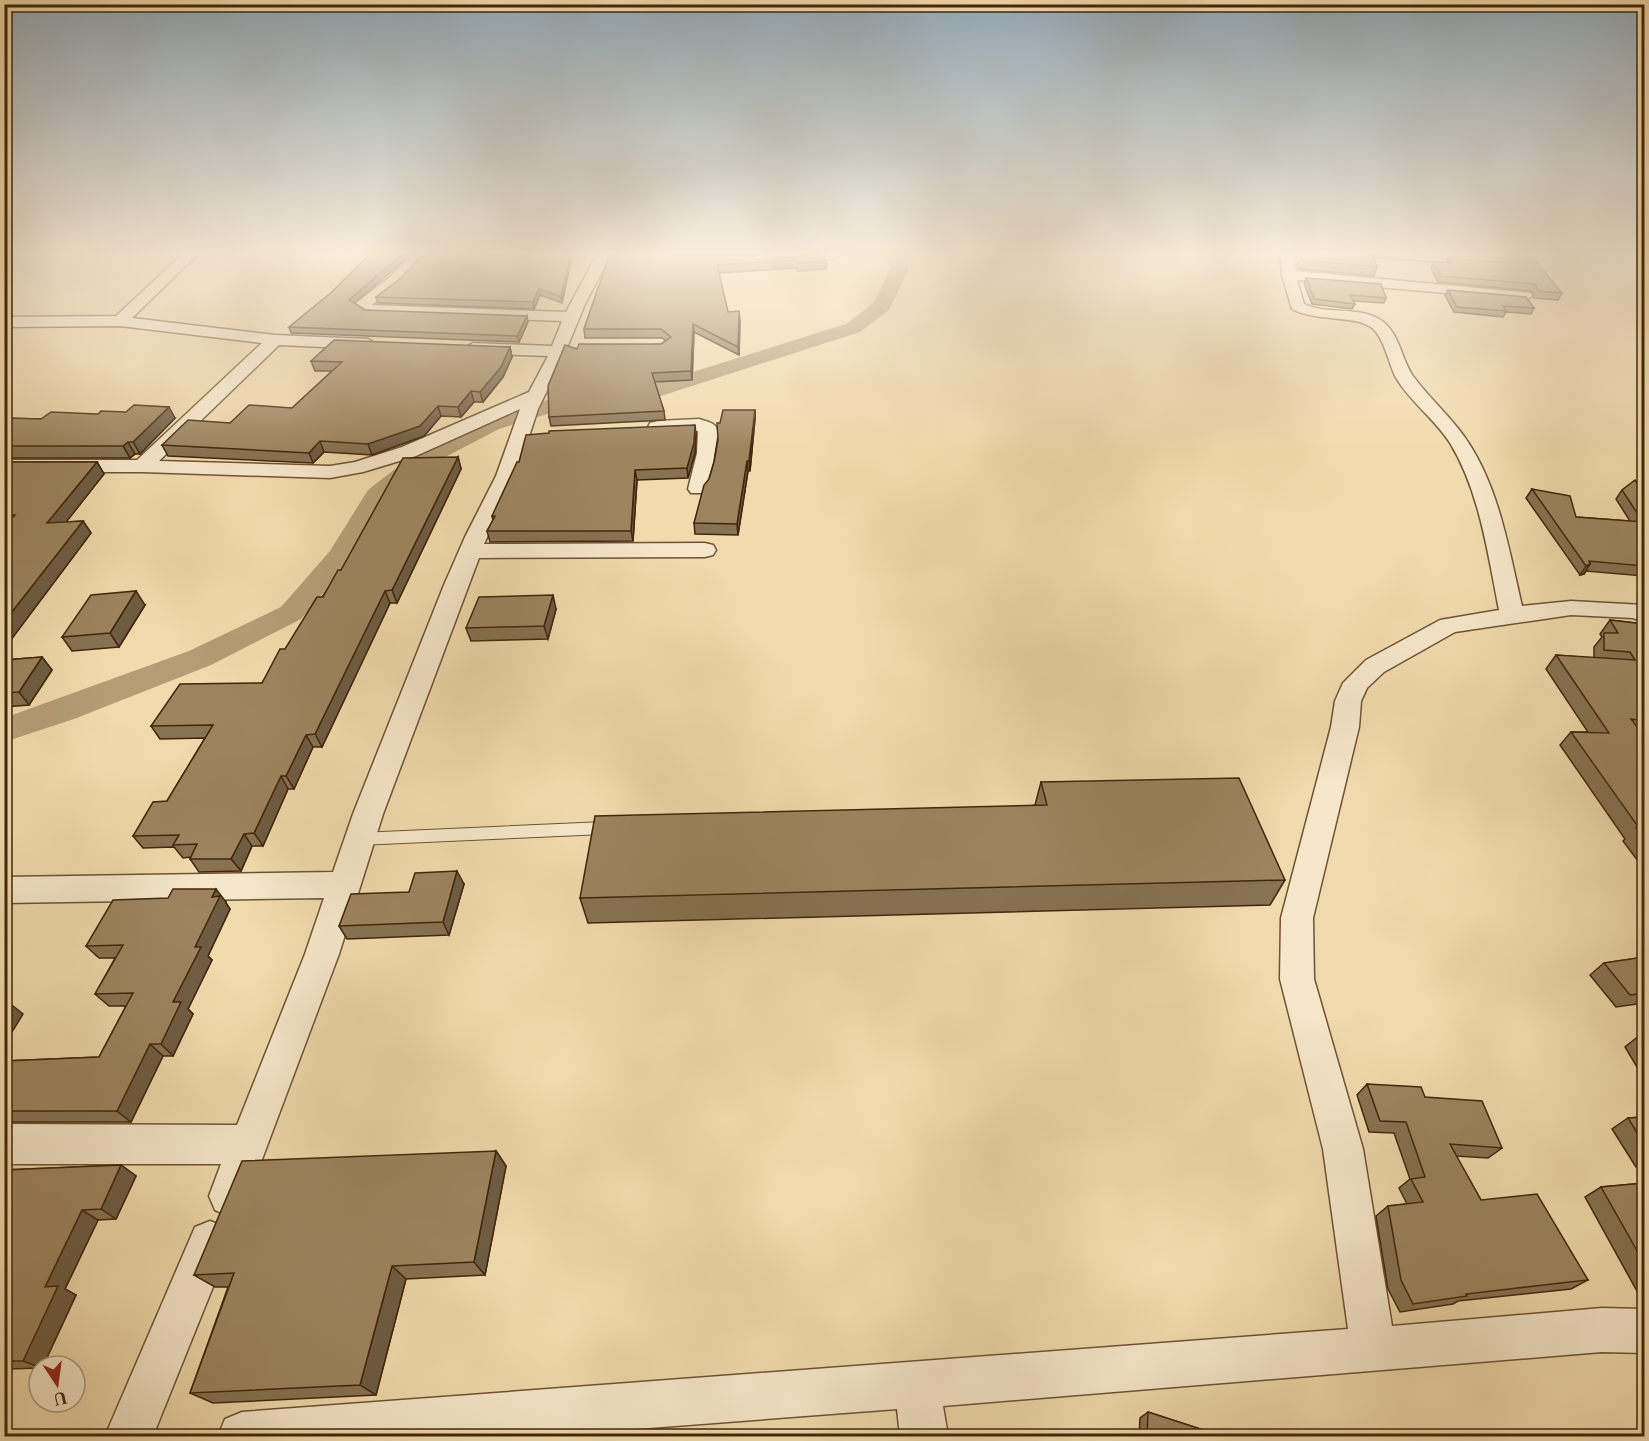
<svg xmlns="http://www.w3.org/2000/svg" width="1649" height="1441" font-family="'Libre Caslon Text',serif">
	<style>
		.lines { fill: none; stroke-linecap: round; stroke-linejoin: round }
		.canal { fill: #b69d76; fill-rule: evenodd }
		.service-casing { stroke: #6e5334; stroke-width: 2 }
		.minor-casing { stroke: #6e5334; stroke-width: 3 }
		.service { fill: #f6e7ca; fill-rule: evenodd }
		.minor { fill: #f6e7ca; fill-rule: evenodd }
		.wall { fill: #877252; stroke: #42260b; stroke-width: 1.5 }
		.shaded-wall { fill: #6e5c42; stroke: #42260b; stroke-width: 1.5 }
		.building { fill: #9d845f; stroke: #42260b; stroke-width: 1.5 }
	</style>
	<rect width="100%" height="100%" fill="#f1daad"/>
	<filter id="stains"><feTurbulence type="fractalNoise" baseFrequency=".00333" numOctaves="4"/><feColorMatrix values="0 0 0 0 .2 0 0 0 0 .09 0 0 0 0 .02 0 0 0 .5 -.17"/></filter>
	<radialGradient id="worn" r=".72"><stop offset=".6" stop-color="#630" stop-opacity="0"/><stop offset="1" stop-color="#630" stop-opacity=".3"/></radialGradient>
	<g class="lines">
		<polygon class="canal" points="880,251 896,251 909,268 889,310 860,332 661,396 573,406 499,429 428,466 387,499 351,561 301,619 211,665 74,719 4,742 4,718 189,651 281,607 330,551 368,490 412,456 483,419 571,393 651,385 846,324 874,303 891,268"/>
		<defs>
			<polygon id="service" points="604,822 609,824 612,828 609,832 604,834 359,845 354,843 351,839 354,835 359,833"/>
			<g id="minor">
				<polygon points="186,251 201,251 132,318 275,335 368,339 376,344 368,349 279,345 159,461 330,466 355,462 402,447 529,392 548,356 473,353 465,348 473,343 552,346 562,321 367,314 353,306 356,303 390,277 417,251 431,251 400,283 372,305 566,312 599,251 613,251 585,304 562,360 538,409 516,476 484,544 705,543 713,545 716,550 713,555 705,557 479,558 383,814 339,954 243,1210 229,1216 215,1210 209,1196 221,1164 4,1164 4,1124 237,1125 305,954 324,898 4,903 4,877 333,872 353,814 444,585 465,537 496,476 520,409 416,456 363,472 330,478 142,472 4,472 4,460 137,460 262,343 120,326 4,327 4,317 116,316"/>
				<polygon points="827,251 841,251 837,258 832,259 787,262 780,258 787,254"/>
				<path d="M1280,251h14l2,20 235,22 2,3 -7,4 -229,-20 7,24c23,11 52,2 75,15 20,11 22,40 34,57 16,22 38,41 53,63 33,48 43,111 56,167l49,-5 73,4v17l-11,-4 -62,-3 -116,17 -71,40 -17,16 -6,13 -2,26 -46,191 1,61 49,170 29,177 210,-18 42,1v44l-42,-1 -659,54 5,30h-48l-3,-27 -353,27h-326l7,-17 17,-7 1106,-83 -25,-180 -43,-170 1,-61 50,-191 4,-26 8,-18 23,-23 74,-40 59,-10c-11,-55 -19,-118 -49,-167 -15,-24 -41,-42 -55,-67 -7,-15 -11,-39 -24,-49 -18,-12 -54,-5 -79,-18l-10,-34z"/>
				<polygon points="1345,251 1402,251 1496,258 1503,262 1496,266 1352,255"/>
				<path d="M699,419c5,2 14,3 17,8 6,15 -4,47 -8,62l-3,4h-14l-3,-4 9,-36 1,-22 -41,2 -7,-2 -2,-4 2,-4 7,-2z"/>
				<polygon points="210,1221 225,1227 231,1242 153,1436 105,1436 195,1227"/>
			</g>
		</defs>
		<use href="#service" class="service-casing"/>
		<use href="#minor" class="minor-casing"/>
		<use href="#service" class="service"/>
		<use href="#minor" class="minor"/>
	</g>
	<g class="wall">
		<polygon points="373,251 415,251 354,303 365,310 528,322 519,342 291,333 289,327 332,292"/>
		<polygon points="573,251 562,303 540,295 534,309 378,303 376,297 400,279"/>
		<polygon points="611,251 803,251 756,255 752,257 756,260 826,261 826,269 798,271 796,268 719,273 728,312 740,320 739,355 694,332 692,380 654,382 664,411 665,420 551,426 549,417 577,349 661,344 666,341 662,338 585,338 584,329"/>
		<polygon points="841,251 860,251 860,254 841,256"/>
		<polygon points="1296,251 1371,251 1377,267 1374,276 1299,269"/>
		<polygon points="1448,258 1562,293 1558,300 1534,298 1531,291 1438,282 1431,268 1434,262 1446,263"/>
		<polygon points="1306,278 1386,298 1384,303 1353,301 1355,304 1352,309 1312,304 1304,283"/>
		<polygon points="1448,290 1534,308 1531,314 1506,312 1503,317 1454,312 1445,295"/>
		<polygon points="510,347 512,357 503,377 483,402 474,402 461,417 441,416 424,436 372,455 324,452 313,463 168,456 162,445 230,423 292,408 332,371 315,371 311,361"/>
		<polygon points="755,410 755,419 750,471 748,471 738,535 695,534 694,523 709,479 714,462 720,423"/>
		<polygon points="4,418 41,419 175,418 140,454 135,454 130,458 4,458"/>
		<polygon points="696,434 695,453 688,478 637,480 633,541 490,542 487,531 493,520 492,516"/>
		<polygon points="458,457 461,469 397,603 390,603 322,747 313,747 294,789 288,789 263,846 252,846 241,871 199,872 190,859 191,857 183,858 174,847 143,848 133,836 167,801 205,738 160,739 151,726 262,683 341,570"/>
		<polygon points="4,462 97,462 104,474 66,522 83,521 91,533 4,649"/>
		<polygon points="1532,489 1576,517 1630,521 1616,499 1622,490 1644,492 1644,576 1586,571 1584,574 1580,575 1526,498"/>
		<polygon points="145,605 119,647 72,651 62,637"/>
		<polygon points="556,609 548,639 471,641 466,628"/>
		<polygon points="1610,620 1644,624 1644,869 1623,841 1625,839 1560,745 1571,732 1588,732 1546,669 1556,655 1594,658 1594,647 1602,637 1600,634"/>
		<polygon points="42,657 52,670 29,705 4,707 4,660"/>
		<polygon points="1041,782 1285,880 1270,905 588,923 580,898 1035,805"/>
		<polygon points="464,884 449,935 347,939 339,926 409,892"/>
		<polygon points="226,902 226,903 230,909 208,956 212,960 188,1009 193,1014 173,1056 163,1056 131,1122 7,1122 4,1120 4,1061 99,1057 126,1006 109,1006 95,994 115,958 99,958 86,946"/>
		<polygon points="1644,957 1644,1003 1616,1007 1590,975 1604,963"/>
		<polygon points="1640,1035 1644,1035 1644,1079 1625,1047"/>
		<polygon points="1367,1084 1425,1097 1502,1148 1488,1158 1456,1156 1481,1200 1588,1280 1571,1289 1458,1301 1453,1304 1400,1312 1388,1289 1376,1216 1388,1206 1407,1204 1399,1188 1410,1179 1394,1133 1369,1132 1357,1095"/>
		<polygon points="1644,1117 1644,1168 1636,1167 1612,1129 1628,1118"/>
		<polygon points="496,1151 506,1166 485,1275 406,1279 376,1395 213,1403 190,1393 228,1287 215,1287 194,1275"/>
		<polygon points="121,1165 136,1176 116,1219 98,1220 65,1289 76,1295 43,1366 39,1366 39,1368 9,1369 4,1379 4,1170"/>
		<polygon points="1644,1183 1644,1292 1638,1293 1585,1197 1601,1187"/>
		<polygon points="1148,1412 1225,1437 1139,1437 1140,1418"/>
	</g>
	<g class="shaded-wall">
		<polygon points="406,251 415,251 351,306 349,300"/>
		<polygon points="571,251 573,251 562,303 561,297"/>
		<polygon points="751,251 803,251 756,255 747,262 746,254"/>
		<polygon points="539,289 540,295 534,309 533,302"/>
		<polygon points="739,311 740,320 739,355 738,347"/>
		<polygon points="527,316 528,322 519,342 517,336"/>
		<polygon points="693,324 694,332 692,380 691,371"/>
		<polygon points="510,347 512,357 503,377 483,402 480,392"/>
		<polygon points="471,391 474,402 461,417 458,407"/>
		<polygon points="438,406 441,416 424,436 372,455 368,444"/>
		<polygon points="169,407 175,418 140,454 133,442"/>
		<polygon points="755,410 755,419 750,471 749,461"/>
		<polygon points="695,425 696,434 695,453 688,478 687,468"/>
		<polygon points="320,441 324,452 313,463 309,453"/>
		<polygon points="128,442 135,454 130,458 123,446"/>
		<polygon points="458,457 461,469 397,603 392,590"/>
		<polygon points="747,461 748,471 738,535 737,524"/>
		<polygon points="97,462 104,474 55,536 47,523"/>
		<polygon points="635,470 637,480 633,541 631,531"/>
		<polygon points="83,521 91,533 4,649 4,622"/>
		<polygon points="1590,564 1584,574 1580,575 1586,566"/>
		<polygon points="136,591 145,605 119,647 110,633"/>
		<polygon points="385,591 390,603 322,747 315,734"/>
		<polygon points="553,595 556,609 548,639 544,626"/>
		<polygon points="42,657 52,670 29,705 19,692"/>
		<polygon points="306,735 313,747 294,789 286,776"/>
		<polygon points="281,776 288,789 263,846 254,833"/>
		<polygon points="244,834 252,846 241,871 231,859"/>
		<polygon points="457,871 464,884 449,935 443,922"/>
		<polygon points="216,889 226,902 226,903 230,909 208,956 212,960 188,1009 193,1014 173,1056 161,1044 173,1002 195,947 212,897"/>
		<polygon points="8,1002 23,1014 4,1045 4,1008"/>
		<polygon points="150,1044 163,1056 131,1122 117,1111"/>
		<polygon points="496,1151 506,1166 485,1275 474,1262"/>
		<polygon points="121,1165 136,1176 116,1219 101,1209"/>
		<polygon points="82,1210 98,1220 65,1289 76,1295 43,1366 39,1367 23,1361 45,1287"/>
		<polygon points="392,1266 406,1279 376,1395 360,1385"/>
		<polygon points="4,1367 9,1369 4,1379"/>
	</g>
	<g class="building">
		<polygon points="373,251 406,251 349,300 365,310 527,316 517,336 289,327 332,292"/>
		<polygon points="426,251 571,251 561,297 539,289 533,302 376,297 400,279"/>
		<polygon points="611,251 751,251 746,254 756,260 823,254 826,261 798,263 796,260 717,265 728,312 739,311 738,347 693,324 691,371 652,373 664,411 549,417 548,386 565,345 577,349 579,344 661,344 671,337 661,329 584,329"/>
		<polygon points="1300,251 1371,251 1377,267 1302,260"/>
		<polygon points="1508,255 1532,257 1562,293 1538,291 1535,284 1441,276 1434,262 1451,263 1448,258 1499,262"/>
		<polygon points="1306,278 1381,284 1386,298 1350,295 1355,304 1314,299"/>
		<polygon points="1448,290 1526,297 1534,308 1503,306 1506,311 1457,307"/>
		<polygon points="334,340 510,347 501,367 480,392 471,391 458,407 438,406 420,426 368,444 320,441 309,453 162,445 188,420 230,423 249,405 292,408 342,362 311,361"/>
		<polygon points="134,405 169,407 133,442 128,442 123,446 4,446 4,418 41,419 51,412 98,414 101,411 126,412"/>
		<polygon points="723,410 755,410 749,461 747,461 737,524 694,523 704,485 709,479 714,462 718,440 717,423 720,423"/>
		<polygon points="695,425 694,443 687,468 635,470 631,531 487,531 495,516 492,516 517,462 519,462 526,435 549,433 549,431"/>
		<polygon points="458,457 392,590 385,591 315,734 306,735 286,776 281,776 254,833 244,834 231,859 190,859 197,844 173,845 179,835 133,836 153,802 167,801 213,725 151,726 180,684 262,683 280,649 285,649 317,597 323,597 338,570 341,570 403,458"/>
		<polygon points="4,462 97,462 47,523 83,521 4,622 4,527 15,515 4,515"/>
		<polygon points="1635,480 1644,492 1644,566 1589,561 1590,564 1586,566 1532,489 1570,496 1576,517 1643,522 1622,490"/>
		<polygon points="136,591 110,633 62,637 91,595"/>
		<polygon points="553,595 544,626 466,628 479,597"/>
		<polygon points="1610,620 1644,624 1644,721 1631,719 1644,736 1644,839 1636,828 1639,828 1571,732 1609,733 1556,655 1635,660 1630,652 1604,650 1604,633 1618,633"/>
		<polygon points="42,657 19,692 4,693 4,660"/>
		<polygon points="1239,778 1285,880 580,898 595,816 1047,805 1041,782"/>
		<polygon points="457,871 443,922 339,926 351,894 409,892 415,873"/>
		<polygon points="173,889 216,889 212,897 220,896 195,947 201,947 173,1002 181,1002 161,1044 150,1044 117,1111 4,1111 4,1061 99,1057 133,993 95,994 123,945 86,946 113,900 168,898"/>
		<polygon points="1644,957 1644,993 1630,995 1604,963"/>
		<polygon points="1640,1035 1644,1035 1644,1043"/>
		<polygon points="1367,1084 1421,1087 1425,1097 1482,1101 1502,1148 1450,1144 1481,1200 1537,1194 1588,1280 1466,1294 1467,1296 1413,1304 1401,1280 1388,1206 1423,1202 1411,1179 1425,1177 1406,1122 1380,1121"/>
		<polygon points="1644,1117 1644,1144 1628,1118"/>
		<polygon points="496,1151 474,1262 392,1266 360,1385 190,1393 234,1273 194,1275 242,1161"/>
		<polygon points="121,1165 101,1209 82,1210 45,1287 58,1286 23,1361 4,1361 4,1170"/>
		<polygon points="1644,1183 1644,1263 1601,1187"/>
		<polygon points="1148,1412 1225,1437 1147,1437"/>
	</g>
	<linearGradient id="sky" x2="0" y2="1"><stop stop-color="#94abba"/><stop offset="0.56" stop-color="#f9eeda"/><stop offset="1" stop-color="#f9eeda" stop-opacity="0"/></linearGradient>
	<rect width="1649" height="452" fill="url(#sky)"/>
	<rect width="1649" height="1441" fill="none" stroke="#f1daad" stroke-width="24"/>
	<rect x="6" y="6" width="1637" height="1429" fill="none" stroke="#42260b" stroke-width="3"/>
	<rect x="12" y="12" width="1625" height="1417" fill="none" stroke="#42260b" stroke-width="1.5"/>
	<g transform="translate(57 1384) rotate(167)"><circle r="28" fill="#f6e7ca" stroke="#ae9a7e" stroke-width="1.5"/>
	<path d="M0-4.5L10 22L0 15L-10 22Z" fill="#8f2418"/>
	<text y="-9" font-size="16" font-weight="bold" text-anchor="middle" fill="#42260b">U</text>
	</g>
	<rect width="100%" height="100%" filter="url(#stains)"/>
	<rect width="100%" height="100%" fill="url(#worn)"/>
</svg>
